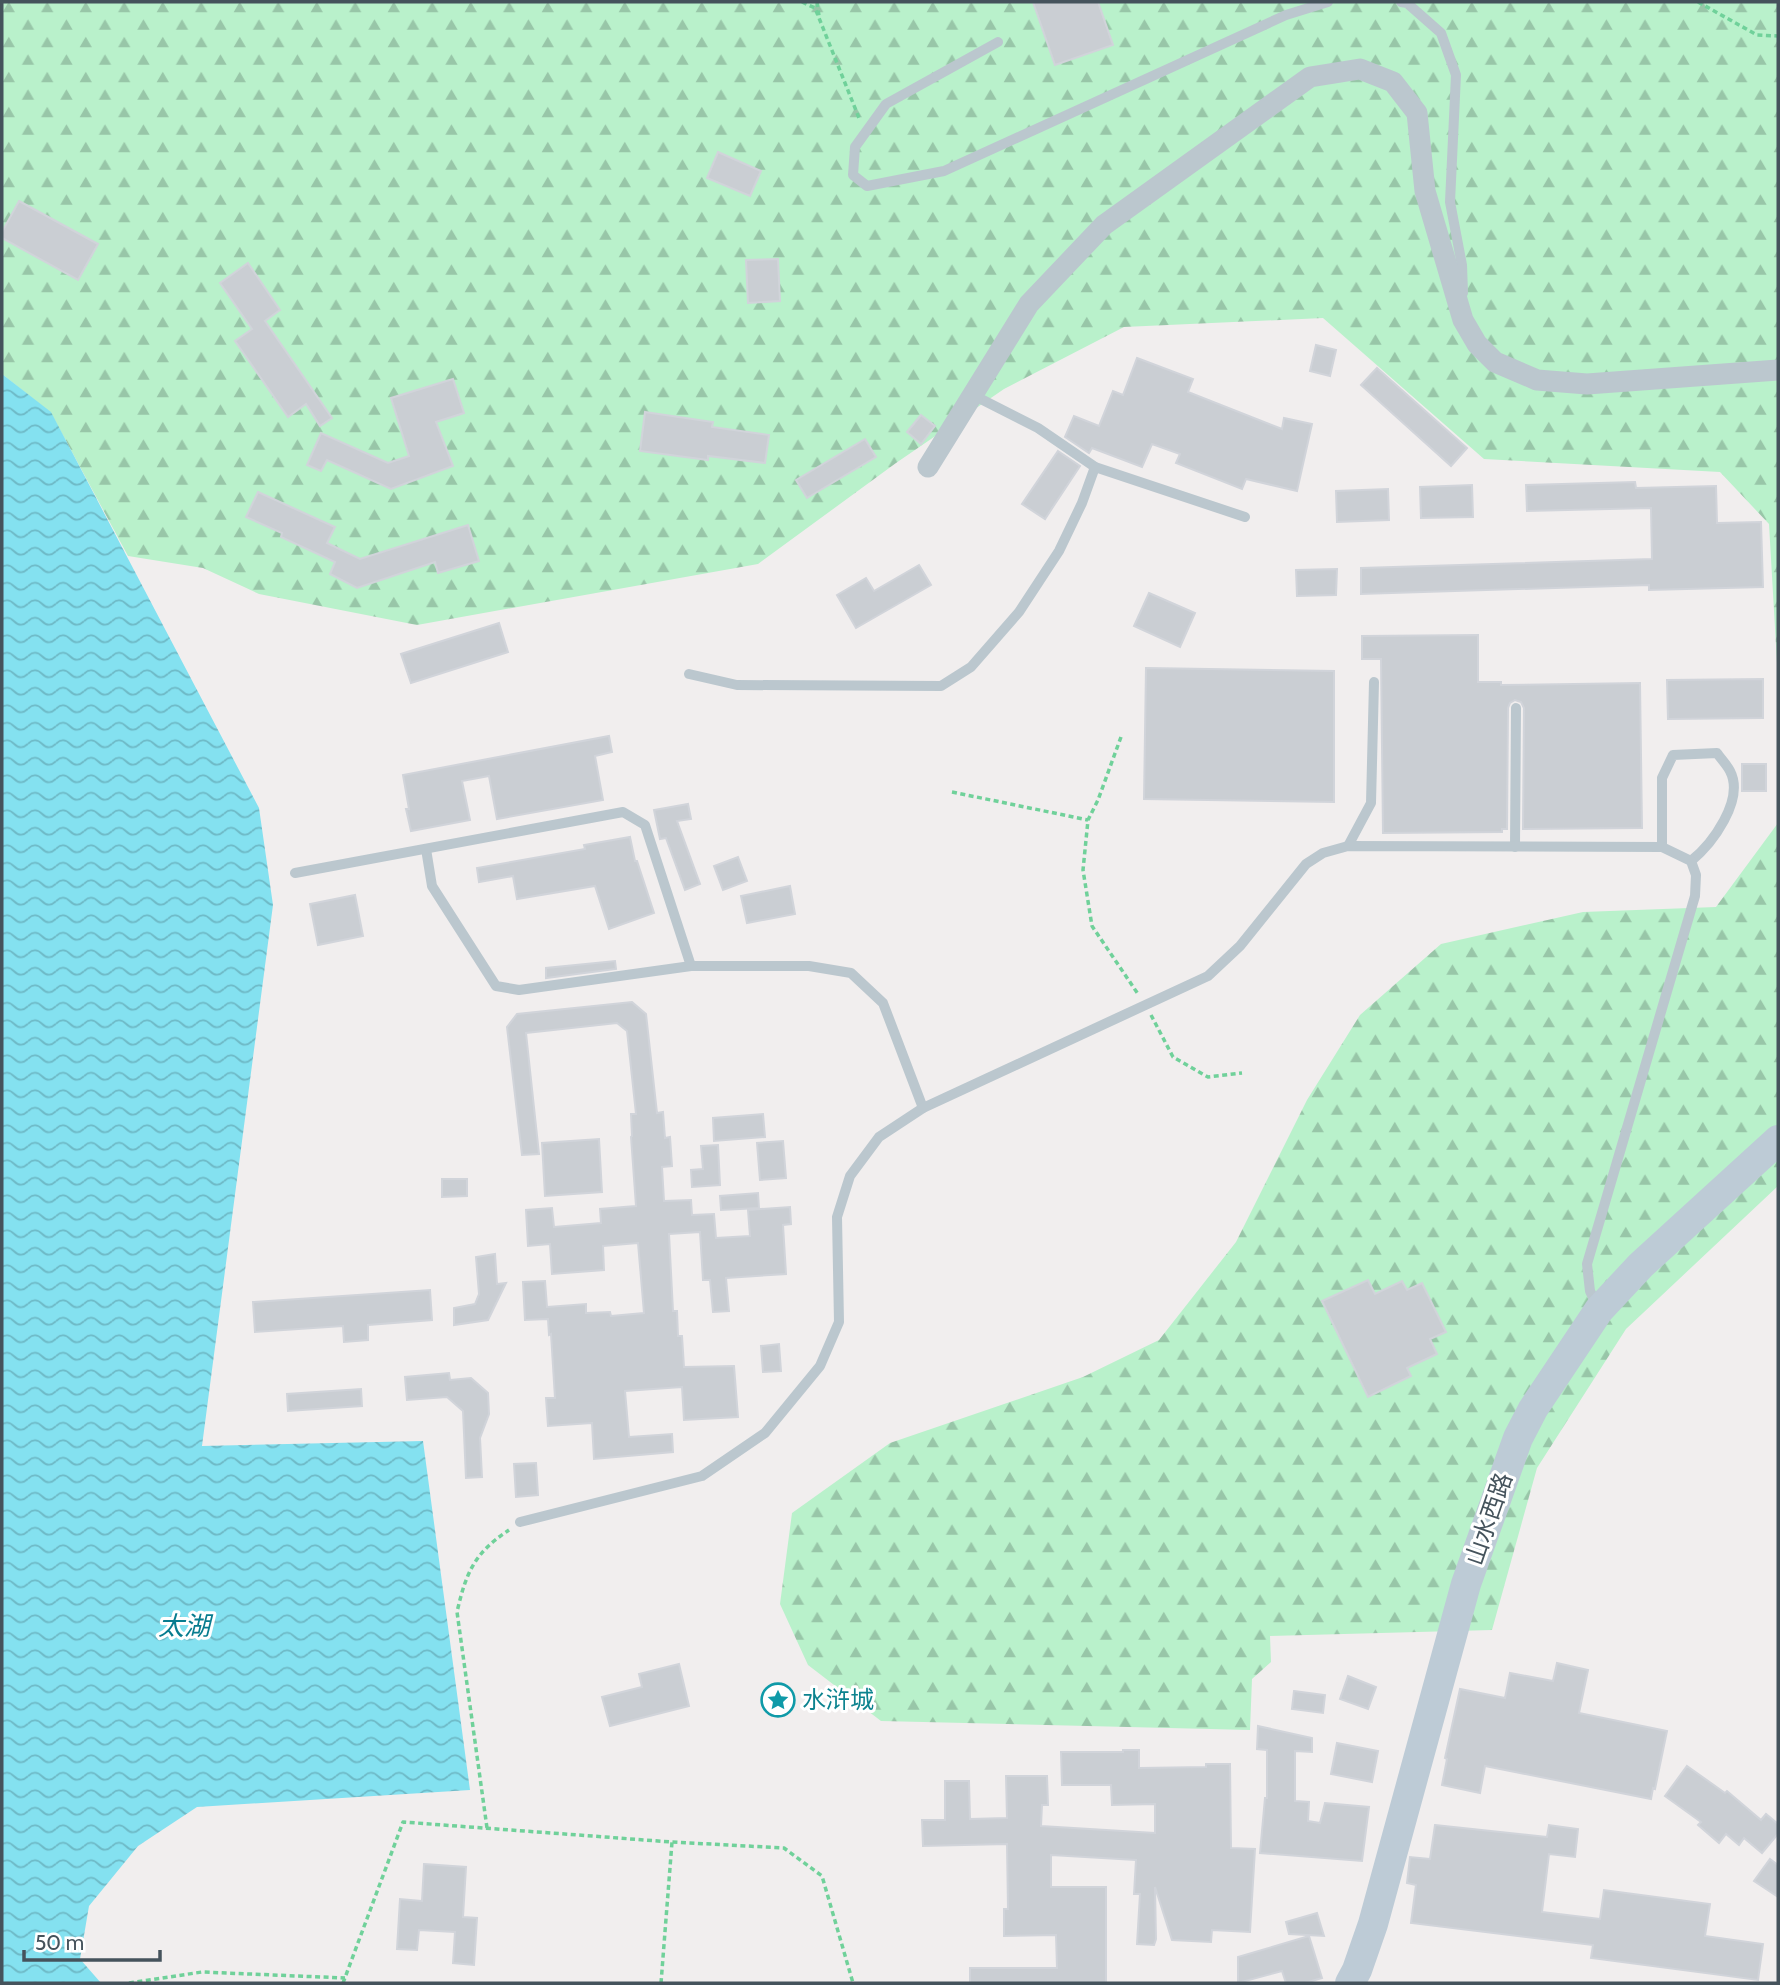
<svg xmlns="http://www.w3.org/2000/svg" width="1780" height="1985" font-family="Cabin,'Noto Sans SC',sans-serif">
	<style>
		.forest { fill: url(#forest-firs) }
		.water { fill: url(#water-waves) }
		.building { fill: #caced3; stroke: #d1d4da; stroke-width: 2 }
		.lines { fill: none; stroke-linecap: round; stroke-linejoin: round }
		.path { stroke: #70d19a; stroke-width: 3.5; stroke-dasharray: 5 3.5; stroke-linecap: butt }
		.lane { stroke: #bbc7ce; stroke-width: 10 }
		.street { stroke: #bbc7ce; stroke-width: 21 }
		.secondary { stroke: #bdcbd6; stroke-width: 30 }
		.labels { text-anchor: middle; stroke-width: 6; stroke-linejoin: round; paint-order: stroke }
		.street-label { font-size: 24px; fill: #45535c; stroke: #fff }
		.culture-label { font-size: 24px; fill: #0d838f; stroke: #fff; text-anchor: start }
		.water-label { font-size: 26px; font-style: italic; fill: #077c8f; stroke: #fff }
	</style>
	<defs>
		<pattern id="forest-firs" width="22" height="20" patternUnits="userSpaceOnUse" patternTransform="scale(1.75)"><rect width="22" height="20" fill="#b9f1cb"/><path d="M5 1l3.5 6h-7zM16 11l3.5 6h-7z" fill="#98c6a8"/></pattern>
		<pattern id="water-waves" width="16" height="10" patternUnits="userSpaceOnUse" patternTransform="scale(1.75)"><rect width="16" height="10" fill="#84e1f0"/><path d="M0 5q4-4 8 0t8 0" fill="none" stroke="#6eb9c6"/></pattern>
	</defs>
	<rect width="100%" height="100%" fill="#f1eeee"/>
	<g class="forest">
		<polygon points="2,2 1778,2 1778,680 1769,524 1720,472 1484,459 1323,318 1124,327 1004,389 896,463 758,564 417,625 259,594 203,568 128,556 51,413 2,374"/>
		<polygon points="1778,823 1778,1186 1626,1329 1537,1468 1492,1630 1270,1636 1271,1662 1252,1679 1250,1730 881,1721 808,1665 780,1604 792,1513 890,1443 1083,1377 1159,1340 1236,1242 1307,1100 1360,1015 1441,944 1583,912 1716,907"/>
	</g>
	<polygon class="water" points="2,374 51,412 259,808 273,905 202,1446 423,1441 470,1790 197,1807 138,1846 89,1906 80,1959 101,1983 2,1983"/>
	<g class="building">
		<polygon points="1033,2 1098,2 1113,45 1055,65"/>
		<polygon points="718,152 761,171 750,196 707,178"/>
		<polygon points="19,201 98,244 78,280 2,238 2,232"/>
		<polygon points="778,259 780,301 748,303 746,260"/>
		<polygon points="248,263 280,310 265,321 332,418 320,426 306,404 288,417 235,341 252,329 220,283"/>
		<polygon points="1316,345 1336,350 1330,376 1310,371"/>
		<polygon points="1137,358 1193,379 1188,392 1282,429 1284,418 1312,424 1297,491 1246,479 1242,489 1176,463 1180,454 1152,444 1142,467 1092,448 1089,453 1065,437 1074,416 1099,426 1113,391 1123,395"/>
		<polygon points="1377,368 1467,448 1451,466 1361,385"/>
		<polygon points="453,379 464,413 436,422 453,466 391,489 327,460 321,471 307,465 321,433 388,463 409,456 391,398"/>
		<polygon points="645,412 713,422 712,427 769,435 765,463 708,456 708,460 640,451"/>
		<polygon points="921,415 935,426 921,444 907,432"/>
		<polygon points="865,439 876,457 807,498 796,480"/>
		<polygon points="1058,451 1080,466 1045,519 1022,504"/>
		<polygon points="1635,482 1636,488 1716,486 1717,523 1761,522 1763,587 1649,590 1649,585 1361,594 1361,568 1652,559 1651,508 1527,511 1526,485"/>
		<polygon points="1472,485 1473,517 1421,518 1420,487"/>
		<polygon points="1388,489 1389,520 1337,522 1336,491"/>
		<polygon points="258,492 335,527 327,543 360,559 468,525 479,561 438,573 435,562 357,588 330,574 335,562 281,537 282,533 246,517"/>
		<polygon points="919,565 931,585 856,628 837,595 866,578 874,591"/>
		<polygon points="1337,569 1336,595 1297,596 1296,570"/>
		<polygon points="1149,593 1195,613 1180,647 1134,626"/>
		<polygon points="499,623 508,652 411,683 401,654"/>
		<polygon points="1478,635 1478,682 1501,682 1501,685 1640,683 1642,828 1523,829 1524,708 1521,702 1515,700 1510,703 1508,708 1507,829 1502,829 1502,832 1383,833 1381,659 1362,659 1362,636"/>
		<polygon points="1146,668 1334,671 1334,802 1144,799"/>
		<polygon points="1763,679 1763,718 1668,719 1667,680"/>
		<polygon points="609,736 612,752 595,756 603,800 497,819 489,776 462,781 470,820 411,831 406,809 409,809 403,775"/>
		<rect x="1742" y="764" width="24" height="27"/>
		<polygon points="688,804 691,819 677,821 700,884 685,890 666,838 660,839 654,810"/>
		<polygon points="630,837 635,861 637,861 654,913 609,929 595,886 517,899 513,876 479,882 477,868 585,849 584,845"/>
		<polygon points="738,857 747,881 723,890 714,866"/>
		<polygon points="790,886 795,914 747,923 741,896"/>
		<polygon points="355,895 363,936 318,945 310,904"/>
		<polygon points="615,961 616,969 546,978 546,968"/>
		<polygon points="632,1002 646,1014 657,1113 663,1112 665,1138 670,1137 672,1166 662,1167 664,1201 691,1200 692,1215 714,1214 716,1238 750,1236 748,1210 790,1207 791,1224 783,1225 786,1274 726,1278 729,1311 713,1312 710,1280 703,1280 700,1232 669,1234 673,1311 677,1311 678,1336 682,1336 684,1367 734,1366 738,1417 684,1420 682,1387 625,1391 629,1437 672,1434 673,1452 594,1459 592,1423 548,1426 546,1398 555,1398 551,1334 549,1335 548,1319 525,1320 523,1282 545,1281 547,1307 586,1304 586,1313 610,1312 611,1316 644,1313 638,1243 603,1246 604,1270 552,1274 550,1244 528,1246 526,1210 552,1208 554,1227 601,1223 600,1209 636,1206 631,1137 632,1136 631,1114 636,1114 627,1031 617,1023 526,1033 539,1154 522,1155 507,1027 517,1014"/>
		<polygon points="763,1114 765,1137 714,1141 713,1118"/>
		<polygon points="599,1139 602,1192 545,1196 542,1143"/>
		<polygon points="783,1141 786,1178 760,1180 757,1143"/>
		<polygon points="718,1145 720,1185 692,1187 691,1170 703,1169 701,1146"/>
		<polygon points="442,1179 467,1179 467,1196 442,1197"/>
		<polygon points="758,1193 759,1208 721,1210 720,1196"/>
		<polygon points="495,1254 497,1284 506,1283 488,1320 454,1325 454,1308 475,1304 479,1294 476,1257"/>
		<polygon points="1368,1280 1375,1294 1402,1281 1407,1290 1422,1283 1446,1332 1430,1339 1437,1354 1407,1368 1411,1376 1368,1397 1322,1301"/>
		<polygon points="430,1290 432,1320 368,1325 368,1340 344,1342 343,1326 255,1332 253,1302"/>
		<polygon points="779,1344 781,1371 763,1372 761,1346"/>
		<polygon points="449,1373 450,1380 471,1378 488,1393 489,1414 480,1438 482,1477 466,1478 463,1411 447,1397 407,1400 405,1377"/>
		<polygon points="361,1389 362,1406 288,1411 287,1394"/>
		<polygon points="536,1463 538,1495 516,1497 514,1464"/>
		<polygon points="1557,1663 1588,1670 1579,1713 1667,1731 1655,1789 1653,1788 1651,1799 1485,1766 1480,1793 1442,1785 1447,1759 1445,1758 1460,1689 1505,1698 1510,1673 1553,1681"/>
		<polygon points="679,1664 689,1706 610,1726 602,1697 642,1687 639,1674"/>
		<polygon points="1348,1676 1376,1687 1368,1709 1340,1699"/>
		<polygon points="1294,1691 1325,1695 1323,1713 1292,1709"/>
		<polygon points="1258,1726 1312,1738 1312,1752 1295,1751 1295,1801 1309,1802 1308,1821 1320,1823 1325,1803 1369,1807 1362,1861 1260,1853 1265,1798 1267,1798 1267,1750 1257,1749"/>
		<polygon points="1337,1743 1378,1751 1372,1782 1331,1774"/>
		<polygon points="1123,1750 1139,1750 1139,1768 1206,1767 1206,1764 1230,1764 1231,1848 1255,1849 1250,1932 1212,1930 1211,1942 1172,1940 1155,1887 1156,1939 1154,1945 1137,1944 1140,1894 1134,1894 1136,1860 1051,1855 1051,1887 1106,1887 1106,1983 970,1983 970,1968 1057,1968 1056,1935 1004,1936 1004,1909 1008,1909 1007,1844 923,1846 922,1820 945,1820 945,1781 969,1781 970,1819 1007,1818 1006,1776 1047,1776 1048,1805 1042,1805 1041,1826 1155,1833 1155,1804 1112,1805 1111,1785 1062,1785 1061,1752 1123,1752"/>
		<polygon points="1687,1766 1725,1793 1727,1791 1761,1820 1766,1814 1778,1824 1778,1834 1762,1853 1744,1838 1739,1845 1726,1834 1719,1843 1698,1825 1701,1822 1665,1796"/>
		<polygon points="1435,1825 1547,1837 1549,1825 1578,1829 1575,1857 1549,1854 1542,1912 1600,1919 1604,1890 1710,1904 1705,1936 1763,1944 1758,1980 1591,1958 1593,1945 1411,1923 1416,1885 1407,1883 1410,1857 1430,1859"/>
		<polygon points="1770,1859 1778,1865 1778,1897 1754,1881"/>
		<polygon points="424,1864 466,1867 463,1917 477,1918 474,1965 453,1963 455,1932 419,1930 417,1950 397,1949 400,1899 422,1901"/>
		<polygon points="1317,1913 1324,1936 1289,1934 1286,1922"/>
		<polygon points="1309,1936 1322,1978 1305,1983 1286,1983 1282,1971 1238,1983 1238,1957"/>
	</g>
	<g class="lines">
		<g class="path">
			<polyline points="802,2 815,8 859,118"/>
			<polyline points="817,2 819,16"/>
			<polyline points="1698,2 1757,35 1778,36"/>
			<polyline points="1121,737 1098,800 1088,820 1083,870 1092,926 1138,994"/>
			<polyline points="952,792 1088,820"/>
			<polyline points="1151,1015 1173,1057 1208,1077 1242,1073"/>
			<path d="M487,1828l-30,-216c9,-39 17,-59 52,-82"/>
			<polyline points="129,1983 202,1972 345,1978"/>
			<polyline points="343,1983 403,1822 672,1842 784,1848 822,1876 853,1983"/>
			<polyline points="661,1983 672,1842"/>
		</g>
		<g class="lane">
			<polyline points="1401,2 1407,3 1441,33 1456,75 1450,202 1462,265 1463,293"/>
			<polyline points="998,42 886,104 855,147 853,175 867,186 944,171 1286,15 1328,2"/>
			<polyline points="973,395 1038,428 1095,467 1245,517"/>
			<polyline points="689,674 737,685 941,686 971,667 1019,612 1059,551 1082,503 1095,467"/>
			<polyline points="1348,846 1371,803 1374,682"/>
			<polyline points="1515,847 1516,708"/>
			<path d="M1662,847v-69l11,-23 44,-2c4,6 10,12 13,18 15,29 -18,73 -39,90"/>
			<polyline points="426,849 432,886 496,986 519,990 691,966"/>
			<polyline points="295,873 623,812 645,825 691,966 809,966 851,973 883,1003 923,1108"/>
			<polyline points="520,1522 702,1476 765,1433 820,1366 839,1322 837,1217 850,1176 879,1137 923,1108 1208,976 1240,946 1306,864 1323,853 1348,846 1662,847 1691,861 1696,875 1695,896 1587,1264 1590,1291 1598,1308"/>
		</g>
		<polyline class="street" points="928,467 1029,304 1104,225 1310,77 1360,69 1393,82 1417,113 1425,191 1463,320 1477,344 1495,362 1537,380 1587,384 1778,370"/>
		<polyline class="secondary" points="1350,1983 1357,1970 1373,1924 1466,1584 1518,1438 1533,1409 1599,1310 1641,1265 1778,1140"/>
	</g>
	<defs>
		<symbol id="sight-ring" viewBox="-11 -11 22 22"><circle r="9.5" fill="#fff" stroke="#0f9aa8" stroke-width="1.5"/><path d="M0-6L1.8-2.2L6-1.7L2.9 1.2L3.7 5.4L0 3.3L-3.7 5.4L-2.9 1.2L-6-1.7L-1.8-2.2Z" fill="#0f9aa8"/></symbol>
	</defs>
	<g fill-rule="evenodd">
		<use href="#sight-ring" x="759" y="1681" width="38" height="38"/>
	</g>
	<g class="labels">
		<g class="street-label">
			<text transform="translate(1489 1519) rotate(-71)" y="8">山水西路</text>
		</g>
		<g class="culture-label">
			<text x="802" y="1708">水浒城</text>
		</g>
		<g class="water-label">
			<text x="184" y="1635">太湖</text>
		</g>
	</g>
	<rect width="1780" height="1985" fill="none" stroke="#45535c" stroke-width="7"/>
	<path d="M24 1950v10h136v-10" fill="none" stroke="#45535c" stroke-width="3.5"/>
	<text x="35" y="1950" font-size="21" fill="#45535c" stroke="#ffffff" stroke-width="5" paint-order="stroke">50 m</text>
</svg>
